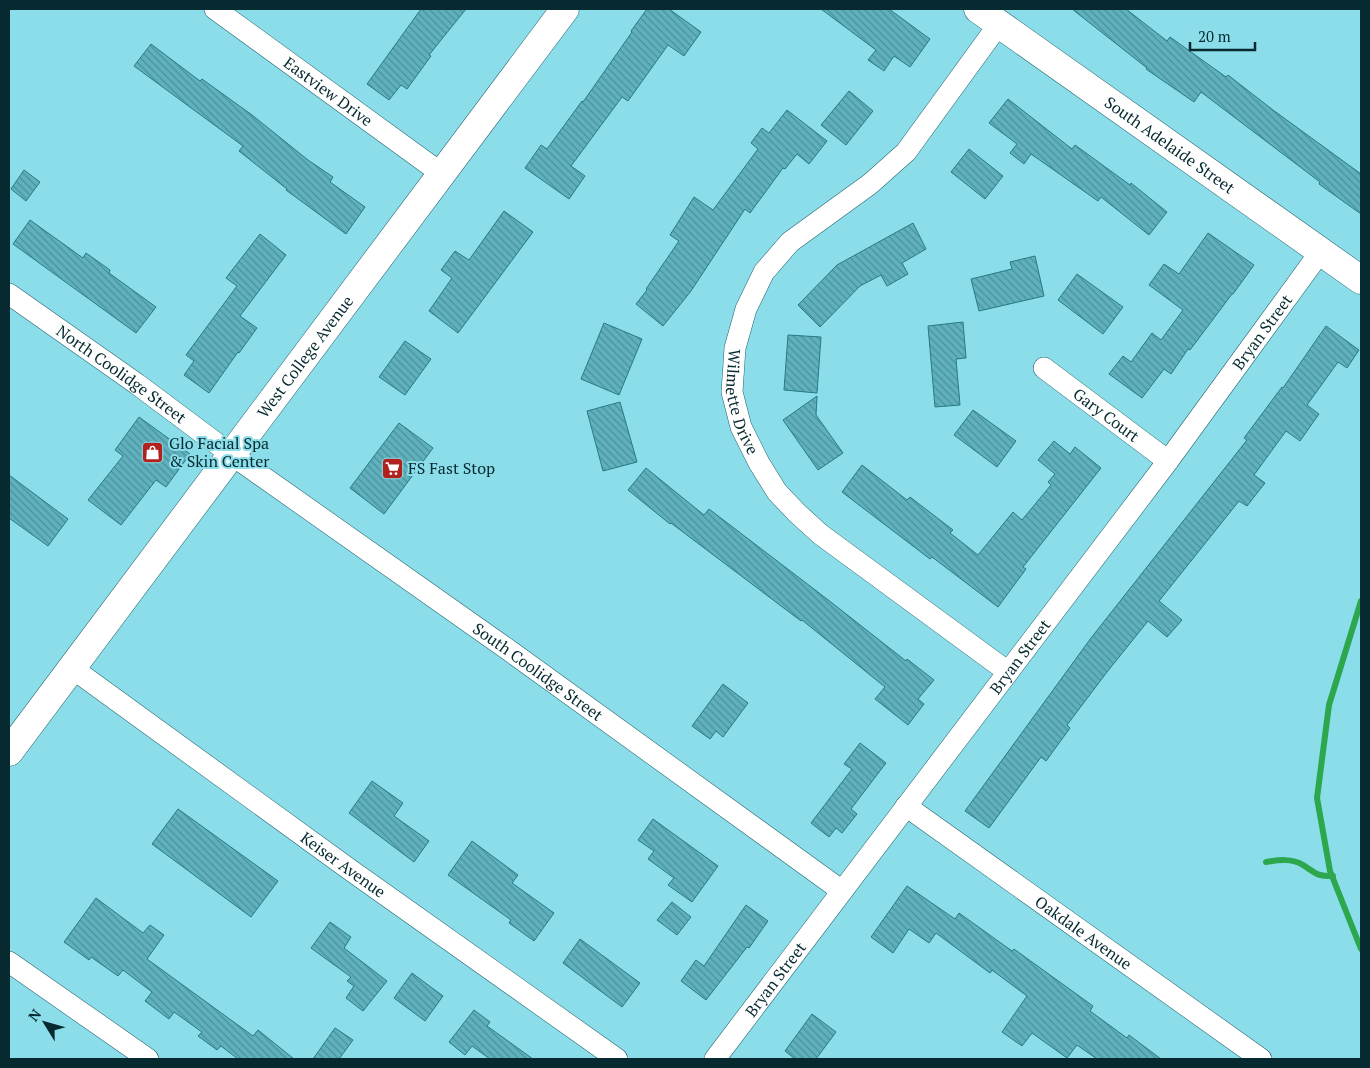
<svg xmlns="http://www.w3.org/2000/svg" width="1370" height="1068" font-family="'PT Serif',serif">
	<style>
		.lines { fill: none; stroke-linecap: round; stroke-linejoin: round }
		.stream { stroke: #2da74e; stroke-width: 6 }
		.building { fill: url(#building-back-hatch); stroke: #247b87 }
		.minor-casing { stroke: #24646d; stroke-width: 22 }
		.tertiary-casing { stroke: #24646d; stroke-width: 29 }
		.secondary-casing { stroke: #24646d; stroke-width: 29 }
		.minor { stroke: #fff; stroke-width: 21 }
		.tertiary { stroke: #fff; stroke-width: 28 }
		.secondary { stroke: #fff; stroke-width: 28 }
		.labels { text-anchor: middle; stroke-width: 4; stroke-linejoin: round; paint-order: stroke }
		.street-label { font-size: 16px; fill: #062a2f; stroke: #8bdde9 }
		.poi-label { font-size: 16px; fill: #062a2f; stroke: #8bdde9; text-anchor: start }
	</style>
	<defs>
		<pattern id="building-back-hatch" width="6" height="6" patternUnits="userSpaceOnUse" patternTransform="scale(1.25)"><rect width="6" height="6" fill="#5fb1bd"/><path d="M-1 5l2 2M0 0l6 6M5-1l2 2" fill="none" stroke="#4c909a"/></pattern>
	</defs>
	<rect width="100%" height="100%" fill="#8bdde9"/>
	<g class="lines">
		<g class="stream">
			<polyline points="1361,601 1329,705 1317,798 1330,871 1361,949"/>
			<path d="M1266,862c12,-2 26,-4 37,3 13,8 12,11 30,11"/>
		</g>
	</g>
	<g class="building">
		<polygon points="421,9 466,9 429,55 431,56 407,89 401,85 389,100 367,84"/>
		<polygon points="647,9 669,9 701,32 684,56 668,45 628,101 622,97 571,166 585,176 569,199 525,168 541,145 547,149 582,101 583,102 632,32 631,31"/>
		<polygon points="821,9 889,9 930,39 910,67 894,56 884,71 868,60 876,50"/>
		<polygon points="1072,9 1126,9 1167,41 1170,37 1226,77 1228,75 1273,110 1361,174 1361,214 1319,184 1320,182 1201,92 1194,102 1146,69 1147,68"/>
		<polygon points="151,44 200,81 202,79 252,115 308,160 333,177 330,182 365,207 346,234 286,190 287,189 239,151 243,146 134,66"/>
		<polygon points="849,91 873,111 846,145 821,125"/>
		<polygon points="1008,99 1072,149 1075,145 1130,185 1131,183 1167,212 1149,235 1101,197 1098,201 1031,154 1024,164 1010,153 1017,144 989,123"/>
		<polygon points="787,110 827,141 809,164 797,154 785,169 783,168 750,213 745,209 691,291 663,326 636,304 647,290 646,289 679,241 670,235 694,197 713,210 758,149 751,143 762,128 769,133"/>
		<polygon points="969,149 1003,176 985,199 951,172"/>
		<polygon points="24,170 40,182 26,201 11,189"/>
		<polygon points="504,211 533,232 458,333 429,311 452,278 441,270 455,251 469,260"/>
		<polygon points="30,220 83,258 86,253 110,270 109,273 156,307 136,333 13,244"/>
		<polygon points="913,223 926,249 902,263 908,274 887,286 881,275 860,286 820,327 798,305 837,265"/>
		<polygon points="1208,233 1254,265 1233,294 1232,294 1190,350 1188,349 1171,374 1164,369 1142,398 1109,374 1123,356 1131,362 1152,333 1161,340 1183,310 1149,285 1164,264 1179,274"/>
		<polygon points="260,234 286,255 240,316 257,328 239,353 238,352 209,393 184,375 194,361 186,355 237,286 226,278"/>
		<polygon points="1035,256 1044,296 979,311 971,279 1012,269 1010,262"/>
		<polygon points="1077,274 1123,307 1103,334 1058,300"/>
		<polygon points="963,322 966,358 956,359 960,405 935,407 928,326"/>
		<polygon points="604,323 642,339 619,395 581,379"/>
		<polygon points="1326,326 1359,350 1347,368 1338,362 1307,405 1319,414 1300,441 1286,431 1254,475 1265,483 1247,506 1239,501 1159,601 1182,620 1167,637 1148,621 1107,672 1067,725 1070,728 1046,761 1041,757 989,828 965,811 1091,638 1247,440 1244,438 1282,387 1283,388"/>
		<polygon points="788,335 821,337 817,393 784,390"/>
		<polygon points="405,341 431,359 405,395 379,377"/>
		<polygon points="817,396 816,415 843,453 818,470 783,420"/>
		<polygon points="620,402 637,462 603,471 587,411"/>
		<polygon points="973,410 1016,441 997,467 954,435"/>
		<polygon points="139,417 190,454 166,487 156,480 121,525 88,500 123,456 115,450"/>
		<polygon points="399,423 433,448 384,514 350,488"/>
		<polygon points="1054,441 1070,454 1075,447 1101,468 1023,567 1026,569 998,607 932,557 930,559 842,492 862,465 907,500 910,497 953,530 950,533 978,555 1013,512 1022,520 1051,485 1048,482 1055,474 1038,460"/>
		<polygon points="646,468 704,515 709,509 827,599 906,661 907,659 934,680 918,699 924,704 908,725 875,699 885,687 802,620 801,621 671,523 670,524 628,490"/>
		<polygon points="9,475 68,519 48,546 9,518"/>
		<polygon points="723,684 748,703 723,737 716,731 710,739 692,726"/>
		<polygon points="860,743 886,763 851,809 857,814 842,833 836,828 829,837 811,823 852,769 844,764"/>
		<polygon points="372,781 403,803 394,816 429,841 414,862 349,813"/>
		<polygon points="178,809 278,881 251,917 152,844"/>
		<polygon points="653,819 718,866 692,902 668,885 674,878 648,859 654,851 638,840"/>
		<polygon points="472,841 518,875 512,883 554,913 534,941 509,923 511,920 448,875"/>
		<polygon points="907,886 955,919 959,913 1012,951 1014,949 1093,1006 1090,1011 1127,1038 1129,1035 1161,1059 1097,1059 1077,1045 1067,1058 1032,1033 1022,1046 1002,1032 1027,996 992,970 990,973 936,933 929,943 909,929 893,953 871,937"/>
		<polygon points="96,898 143,933 150,925 164,935 147,959 253,1036 258,1030 294,1059 238,1059 221,1046 217,1050 198,1036 202,1032 174,1012 169,1019 145,1001 152,992 123,970 118,976 91,957 89,960 64,942"/>
		<polygon points="672,902 691,917 677,935 657,920"/>
		<polygon points="746,905 768,921 749,948 747,947 706,1000 681,981 696,960 704,966"/>
		<polygon points="330,922 351,937 344,948 387,981 363,1011 346,998 354,986 347,981 351,977 311,948"/>
		<polygon points="580,939 640,983 622,1007 563,963"/>
		<polygon points="412,973 443,996 425,1021 394,998"/>
		<polygon points="474,1010 490,1022 487,1026 533,1059 490,1059 472,1046 465,1055 449,1042"/>
		<polygon points="812,1014 836,1032 816,1059 795,1059 785,1051"/>
		<polygon points="335,1028 353,1040 339,1059 313,1059"/>
	</g>
	<g class="lines">
		<defs>
			<g id="minor">
				<path id="s1" d="M215,9l227,165"/>
				<path id="s2" d="M999,24l-93,128 -36,32 -80,58 -26,30 -18,37 -11,39 -3,44 9,35 18,36 18,29 20,21 23,21 188,138"/>
				<path id="s3" d="M9,294l128,90 95,71 278,196 332,240"/>
				<path id="s4" d="M1044,368l124,93"/>
				<path id="s5" d="M72,668l277,201 268,190"/>
				<path id="s6" d="M906,806l355,253"/>
				<polyline points="9,962 148,1059"/>
				<path id="s7" d="M715,1059l453,-598 153,-210"/>
			</g>
			<g id="tertiary">
				<path id="s8" d="M978,9l383,271"/>
			</g>
			<g id="secondary">
				<path id="s9" d="M9,752l556,-743"/>
			</g>
		</defs>
		<use href="#minor" class="minor-casing"/>
		<use href="#tertiary" class="tertiary-casing"/>
		<use href="#secondary" class="secondary-casing"/>
		<use href="#minor" class="minor"/>
		<use href="#tertiary" class="tertiary"/>
		<use href="#secondary" class="secondary"/>
	</g>
	<defs>
		<symbol id="shop-square" viewBox="-11 -11 22 22"><rect x="-9" y="-9" width="18" height="18" rx="4" fill="#b1211d" stroke="#8bdde9"/><path d="M-5-2.5h2.3a2.7 3.5 0 0 1 5.4 0H5L5.5 6h-11ZM-1.5-2.5h3a1.5 2.3 0 0 0-3 0Z" fill="#fff"/></symbol>
		<symbol id="supermarket-square" viewBox="-11 -11 22 22"><rect x="-9" y="-9" width="18" height="18" rx="4" fill="#b1211d" stroke="#8bdde9"/><path d="M-6-5.5h2.5l.6 2H6L4.5 2H-2.5L-4.4-4H-6ZM-1.5 3.2a1.3 1.3 0 1 0 .1 0ZM3 3.2a1.3 1.3 0 1 0 .1 0Z" fill="#fff"/></symbol>
	</defs>
	<g fill-rule="evenodd">
		<use href="#shop-square" x="140" y="440" width="25" height="25"/>
		<use href="#supermarket-square" x="380" y="456" width="25" height="25"/>
	</g>
	<g class="labels">
		<g class="street-label">
			<text dy="6" stroke="none"><textPath href="#s1" startOffset="140">Eastview Drive</textPath></text>
			<text dy="6" stroke="none"><textPath href="#s8" startOffset="235">South Adelaide Street</textPath></text>
			<text dy="6" stroke="none"><textPath href="#s7" startOffset="910">Bryan Street</textPath></text>
			<text dy="6" stroke="none"><textPath href="#s9" startOffset="494">West College Avenue</textPath></text>
			<text dy="6" stroke="none"><textPath href="#s3" startOffset="138">North Coolidge Street</textPath></text>
			<text dy="6" stroke="none"><textPath href="#s2" startOffset="482">Wilmette Drive</textPath></text>
			<text dy="6" stroke="none"><textPath href="#s4" startOffset="78">Gary Court</textPath></text>
			<text dy="6" stroke="none"><textPath href="#s7" startOffset="505">Bryan Street</textPath></text>
			<text dy="6" stroke="none"><textPath href="#s3" startOffset="650">South Coolidge Street</textPath></text>
			<text dy="6" stroke="none"><textPath href="#s5" startOffset="335">Keiser Avenue</textPath></text>
			<text dy="6" stroke="none"><textPath href="#s6" startOffset="218">Oakdale Avenue</textPath></text>
			<text dy="6" stroke="none"><textPath href="#s7" startOffset="100">Bryan Street</textPath></text>
		</g>
		<g class="poi-label">
			<text x="169" y="449">Glo Facial Spa<tspan x="169" dy="18">&amp; Skin Center</tspan></text>
			<text x="408" y="474">FS Fast Stop</text>
		</g>
	</g>
	<rect width="1370" height="1068" fill="none" stroke="#062a2f" stroke-width="20"/>
	<g transform="translate(45 1023) rotate(307)" stroke="#8bdde9" stroke-width="4" paint-order="stroke">
	<path d="M0-4L9 19L0 12L-9 19Z" fill="#062a2f"/>
	<text y="-8" font-size="14" font-weight="bold" text-anchor="middle" fill="#062a2f">N</text>
	</g>
	<path d="M1190 42v8h65v-8" fill="none" stroke="#062a2f" stroke-width="2.5"/>
	<text x="1198" y="42" font-size="15" fill="#062a2f" stroke="#8bdde9" stroke-width="4" paint-order="stroke">20 m</text>
</svg>
